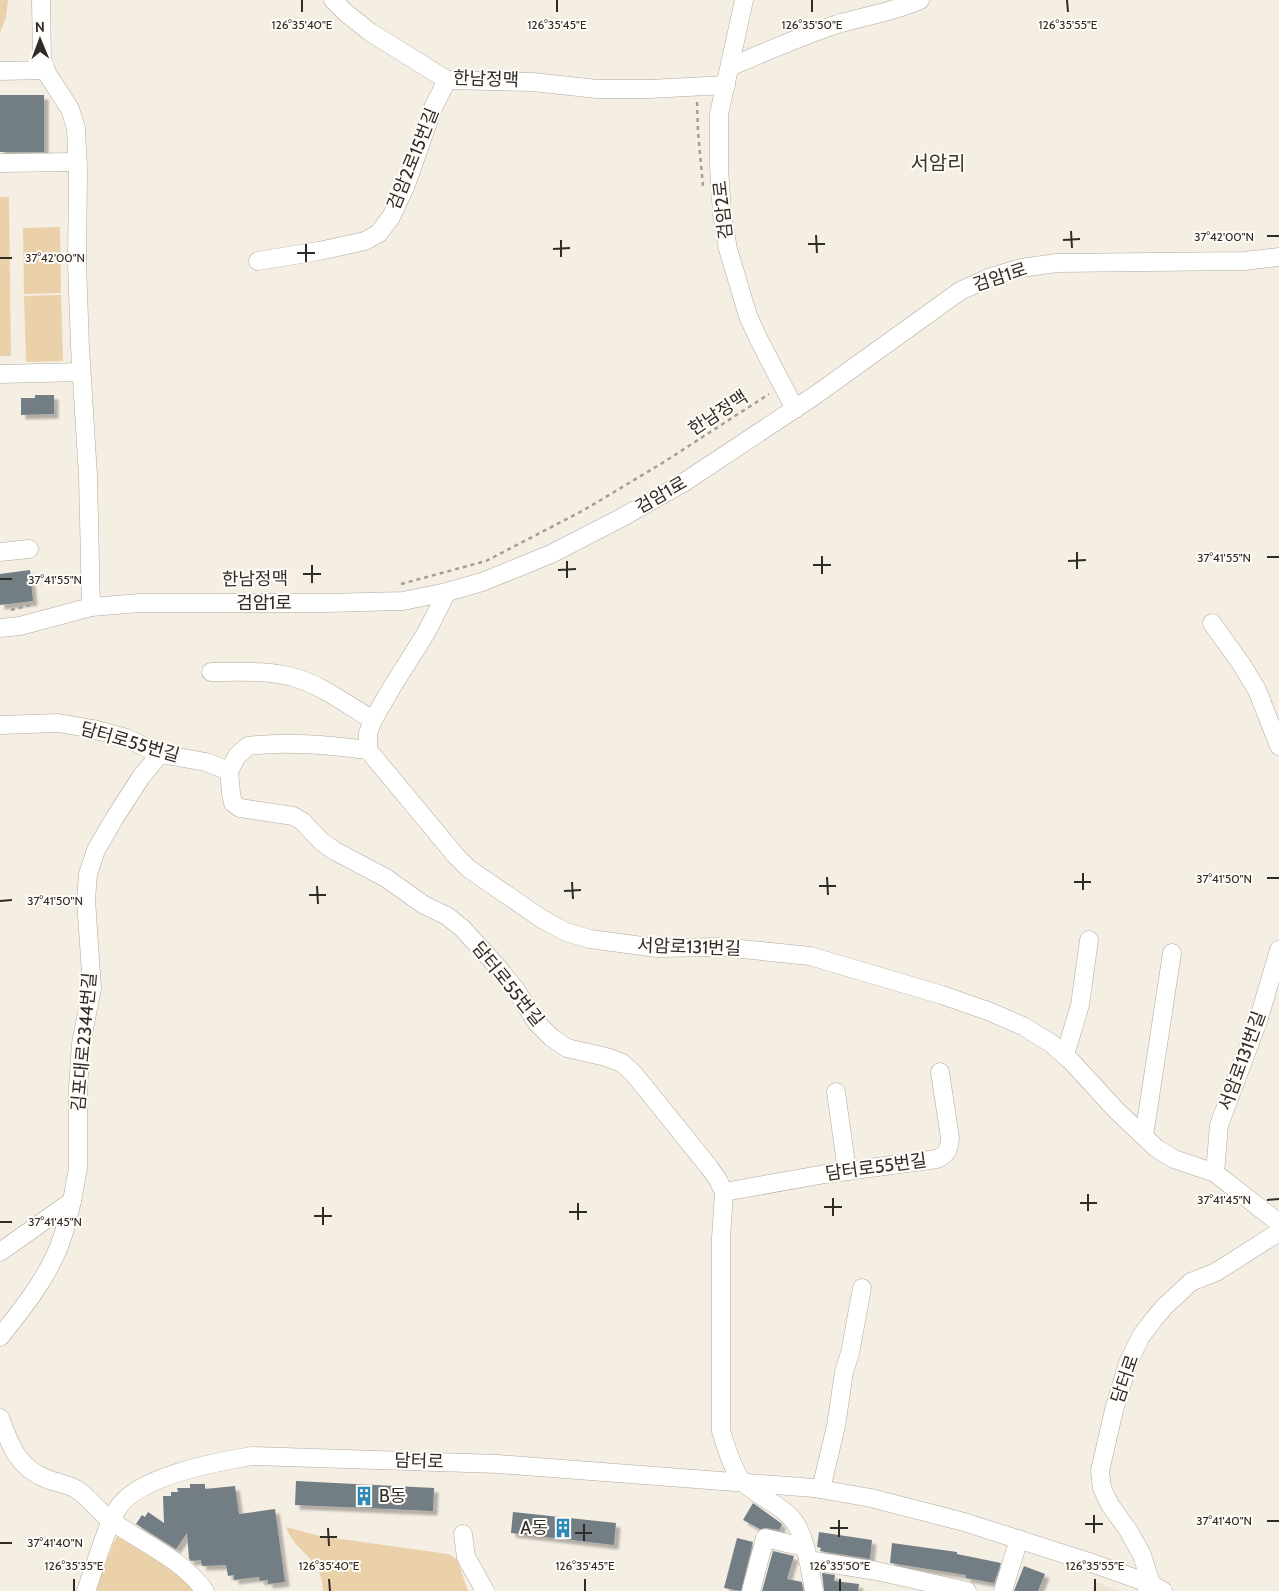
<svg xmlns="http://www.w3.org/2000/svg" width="1279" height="1591" font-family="Cabin,'Noto Sans KR',sans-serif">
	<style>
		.built { fill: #eee2d1 }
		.green { fill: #ebd1a9 }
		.building { fill: #727d84; filter: url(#shadow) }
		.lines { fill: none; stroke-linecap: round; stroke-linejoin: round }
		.minor-casing { stroke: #b0a99e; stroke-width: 19 }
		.path { stroke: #a39e96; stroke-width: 2.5; stroke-dasharray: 4 4; stroke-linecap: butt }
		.minor { stroke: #fff; stroke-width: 18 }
		.ticks { fill: none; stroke: #2f2c28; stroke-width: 2 }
		.labels { text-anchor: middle; stroke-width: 4; stroke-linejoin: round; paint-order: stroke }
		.street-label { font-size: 18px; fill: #2f2c28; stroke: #fffcf7 }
		.poi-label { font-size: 18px; fill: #2f2c28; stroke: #fffcf7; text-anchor: start }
		.quarter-label { font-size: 20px; fill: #3d372e; stroke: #fffcf7 }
		.ticks-label { font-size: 12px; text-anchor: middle; fill: #2f2c28; stroke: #fffcf7; stroke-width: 4; stroke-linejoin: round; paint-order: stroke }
	</style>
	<defs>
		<filter id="shadow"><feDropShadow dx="4.5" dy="4.5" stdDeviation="1" flood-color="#0004"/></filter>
	</defs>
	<rect width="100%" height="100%" fill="#f5eee3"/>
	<polygon class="built" points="1096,1582 1108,1587 1120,1591 1091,1591"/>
	<g class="green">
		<polygon points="0,0 8,0 6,17 0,33"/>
		<polygon points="0,197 9,197 11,356 0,356"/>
		<polygon points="60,227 61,293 24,294 23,228"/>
		<polygon points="61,295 63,361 26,362 24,296"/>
		<path d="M286,1527l34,9 128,18 9,5 11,32h-145c-1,-35 -27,-36 -37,-64z"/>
		<polygon points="119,1533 138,1543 199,1591 98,1591 96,1588 113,1544"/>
	</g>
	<g class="building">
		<rect x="0" y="95" width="44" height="57"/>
		<polygon points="35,395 54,395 54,414 21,415 21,398 35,398"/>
		<polygon points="30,570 33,601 0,605 0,574"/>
		<polygon points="296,1481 434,1488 433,1511 295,1505"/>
		<polygon points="190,1484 205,1484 205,1489 235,1486 239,1514 275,1509 285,1582 268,1584 268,1580 260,1581 259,1577 234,1580 234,1575 228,1576 226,1565 202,1566 201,1560 191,1561 189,1559 187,1533 176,1549 136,1524 142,1515 145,1517 148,1512 164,1523 163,1496 171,1496 171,1492 178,1492 177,1488 190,1488"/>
		<polygon points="753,1503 782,1524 779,1530 767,1528 760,1529 743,1520"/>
		<polygon points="513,1512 616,1523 614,1545 511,1533"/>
		<polygon points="819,1532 872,1540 870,1559 820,1551 821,1548 817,1547"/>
		<polygon points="737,1538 753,1542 741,1591 724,1588"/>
		<polygon points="892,1543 957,1552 957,1554 1001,1563 994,1583 966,1578 966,1575 890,1563"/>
		<polygon points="773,1551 794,1556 787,1579 802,1582 803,1591 762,1591"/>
		<polygon points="1024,1566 1045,1574 1038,1591 1014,1591"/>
		<polygon points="822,1573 835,1575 834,1581 859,1584 858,1591 824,1591"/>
	</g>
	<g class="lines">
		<defs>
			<g id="minor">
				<polyline points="41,0 42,60 48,75 70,109 76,128 78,174 77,263 80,347 88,476 91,607"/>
				<polyline points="333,0 346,13 370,32 447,80 533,82 597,89 649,89 726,85"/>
				<polyline points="744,0 719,114 719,167 722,214 728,249 748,316 759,340 795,409"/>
				<path d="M730,67c35,-15 71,-31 108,-43 27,-8 55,-12 82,-24"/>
				<polyline points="0,71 46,70"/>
				<polyline points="0,163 78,162"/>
				<polyline points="258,261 319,251 365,241 379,233 391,217 406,185 433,108 447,80"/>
				<polyline points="0,374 81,372"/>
				<polyline points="0,552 29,549"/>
				<polyline points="1212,623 1242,665 1257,690 1279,746"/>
				<polyline points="0,628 20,626 91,607 140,603 326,603 403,601 447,592 482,582 551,554 621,518 683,483 817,394 960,291 991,277 1021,268 1057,263 1244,261 1279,257"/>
				<path d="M211,672c28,0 58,-2 85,6 27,8 53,28 77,42"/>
				<path d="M0,725l58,-2 35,6 33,9 34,16 46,8 23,9 2,22 2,10 7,5 53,8 9,5 20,21 13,9 51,27 38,27 23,11 15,12 32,35 22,27 21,33 14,14 16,11 39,9 16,6 12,11 75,93 9,13 6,12 -3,46v193c4,13 13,43 23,52 16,15 40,23 52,41 11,19 14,46 18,67"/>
				<polyline points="368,750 456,856 469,869 542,919 566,932 590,939 657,948 722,947 810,956 942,995 988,1011 1023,1026 1052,1044 1071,1061 1116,1110 1156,1148 1174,1159 1215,1173 1279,1223"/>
				<path d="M229,771l8,-15 11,-10c40,-5 80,-1 120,4v-17l5,-13 19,-33 34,-54 21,-41"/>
				<polyline points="1065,1055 1080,1005 1089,940"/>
				<polyline points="836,1092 847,1171"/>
				<polyline points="1144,1136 1172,953"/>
				<polyline points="1215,1173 1219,1125 1258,1021 1279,950"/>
				<path d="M724,1192l101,-18 112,-15c10,-5 12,-9 13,-21l-10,-66"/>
				<polyline points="0,1252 72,1201 78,1168 78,1088 81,1044 92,988 86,900 88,874 96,850 114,819 141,777 160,754"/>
				<path d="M0,1337c24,-30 52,-65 63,-102 4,-11 6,-23 9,-34"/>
				<path d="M0,1418c10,27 18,50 47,61 10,4 20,5 29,10 13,8 22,22 34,31 32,23 71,38 95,71"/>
				<polyline points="821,1489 836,1426 844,1372 850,1353 862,1288"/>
				<polyline points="463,1534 466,1557 485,1591"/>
				<polyline points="808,1560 877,1571 967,1591"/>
				<path d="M86,1591c9,-24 19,-62 32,-83 20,-32 98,-46 134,-52l246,8 316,24 57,10 93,24 122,39 65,23 12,7"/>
				<polyline points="751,1591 765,1538 804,1547"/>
				<polyline points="1003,1591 1019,1539"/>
				<polyline points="1147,1591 1151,1584 1142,1555 1128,1530 1110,1505 1102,1488 1100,1471 1114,1410 1128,1363 1141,1336 1154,1319 1165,1306 1191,1282 1216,1272 1279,1232"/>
			</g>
		</defs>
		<use href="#minor" class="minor-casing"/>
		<g class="path">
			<polyline points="697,102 698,132 703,186"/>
			<polyline points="401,584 486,561 584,510 664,462 769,394"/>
			<polyline points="11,610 35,604"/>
		</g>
		<use href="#minor" class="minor"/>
	</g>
	<path class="ticks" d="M302,0v12M557,0v12M812,0v12M1067,0l1,12M1071,231l1,17M816,235l1,18M1267,236h12M561,240v17M1063,240l17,-1M306,244v18M808,244h17M553,249l17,-1M297,253h18M0,258h12M1077,552v17M822,556v18M1267,557h12M567,561v17M1068,561l18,-1M312,565v18M813,565h18M558,570l18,-1M303,574h18M0,579h12M1083,873v17M827,877l1,18M1267,878h12M572,882l1,17M1074,882h17M317,886l1,18M819,886h17M564,891l17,-1M309,895h17M0,901l12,-1M1088,1194v17M833,1198v18M1267,1200l12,-1M578,1203v17M1080,1203h17M323,1207v18M824,1207h18M569,1212h18M314,1216h18M0,1222h12M1094,1515v18M839,1520v17M1267,1521h12M584,1524v17M1085,1524h18M328,1528l1,18M830,1528h18M575,1533h17M320,1537h17M0,1543h12M74,1579v12M329,1579l1,12M585,1579v12M840,1579v12M1095,1579v12"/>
	<defs>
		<symbol id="building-bare" viewBox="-9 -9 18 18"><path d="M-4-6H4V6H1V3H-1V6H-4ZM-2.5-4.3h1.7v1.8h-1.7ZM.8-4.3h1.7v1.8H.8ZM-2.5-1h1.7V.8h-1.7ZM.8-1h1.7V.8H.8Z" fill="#2d89b6" stroke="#fffcf7" stroke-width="2.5" paint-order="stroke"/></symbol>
	</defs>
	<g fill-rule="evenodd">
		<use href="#building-bare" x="350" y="1482" width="28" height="28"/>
		<use href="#building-bare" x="549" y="1514" width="28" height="28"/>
	</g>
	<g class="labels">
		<g class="street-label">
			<text transform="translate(486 79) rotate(2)" y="6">한남정맥</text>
			<text transform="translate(413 159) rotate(-68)" y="6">검암2로15번길</text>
			<text transform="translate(723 210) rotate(-96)" y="6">검암2로</text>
			<text transform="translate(1000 277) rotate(-18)" y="6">검암1로</text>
			<text transform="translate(718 413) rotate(-33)" y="6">한남정맥</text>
			<text transform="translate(661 495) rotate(-30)" y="6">검암1로</text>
			<text transform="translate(255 579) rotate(-1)" y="6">한남정맥</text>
			<text x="264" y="609">검암1로</text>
			<text transform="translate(130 742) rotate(16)" y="6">담터로55번길</text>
			<text transform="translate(689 947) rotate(2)" y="6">서암로131번길</text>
			<text transform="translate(508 984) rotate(51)" y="6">담터로55번길</text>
			<text transform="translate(84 1042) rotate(-85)" y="6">김포대로2344번길</text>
			<text transform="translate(1242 1061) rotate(-70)" y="6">서암로131번길</text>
			<text transform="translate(876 1167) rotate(-8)" y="6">담터로55번길</text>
			<text transform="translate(1125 1379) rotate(-71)" y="6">담터로</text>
			<text transform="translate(419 1461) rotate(2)" y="6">담터로</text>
		</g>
		<g class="poi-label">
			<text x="379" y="1502">B동</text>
			<text x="548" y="1534" text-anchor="end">A동</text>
		</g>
		<g class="quarter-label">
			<text x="938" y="170">서암리</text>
		</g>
	</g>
	<g class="ticks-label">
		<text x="302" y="29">126°35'40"E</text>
		<text x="557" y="29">126°35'45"E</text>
		<text x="812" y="29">126°35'50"E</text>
		<text x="1068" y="29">126°35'55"E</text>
		<text x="1224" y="241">37°42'00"N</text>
		<text x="55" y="262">37°42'00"N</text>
		<text x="1224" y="562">37°41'55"N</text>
		<text x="55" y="584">37°41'55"N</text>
		<text x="1224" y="883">37°41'50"N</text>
		<text x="55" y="905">37°41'50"N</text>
		<text x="1224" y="1204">37°41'45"N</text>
		<text x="55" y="1226">37°41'45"N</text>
		<text x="1224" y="1525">37°41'40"N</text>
		<text x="55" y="1547">37°41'40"N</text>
		<text x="74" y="1570">126°35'35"E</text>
		<text x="329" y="1570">126°35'40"E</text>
		<text x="585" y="1570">126°35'45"E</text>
		<text x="840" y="1570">126°35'50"E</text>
		<text x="1095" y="1570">126°35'55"E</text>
	</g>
	<g transform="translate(40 40) rotate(359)" stroke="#fffcf7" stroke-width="4" paint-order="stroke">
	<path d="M0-4L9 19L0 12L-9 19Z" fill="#2f2c28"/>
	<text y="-8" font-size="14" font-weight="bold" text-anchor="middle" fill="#2f2c28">N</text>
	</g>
</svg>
